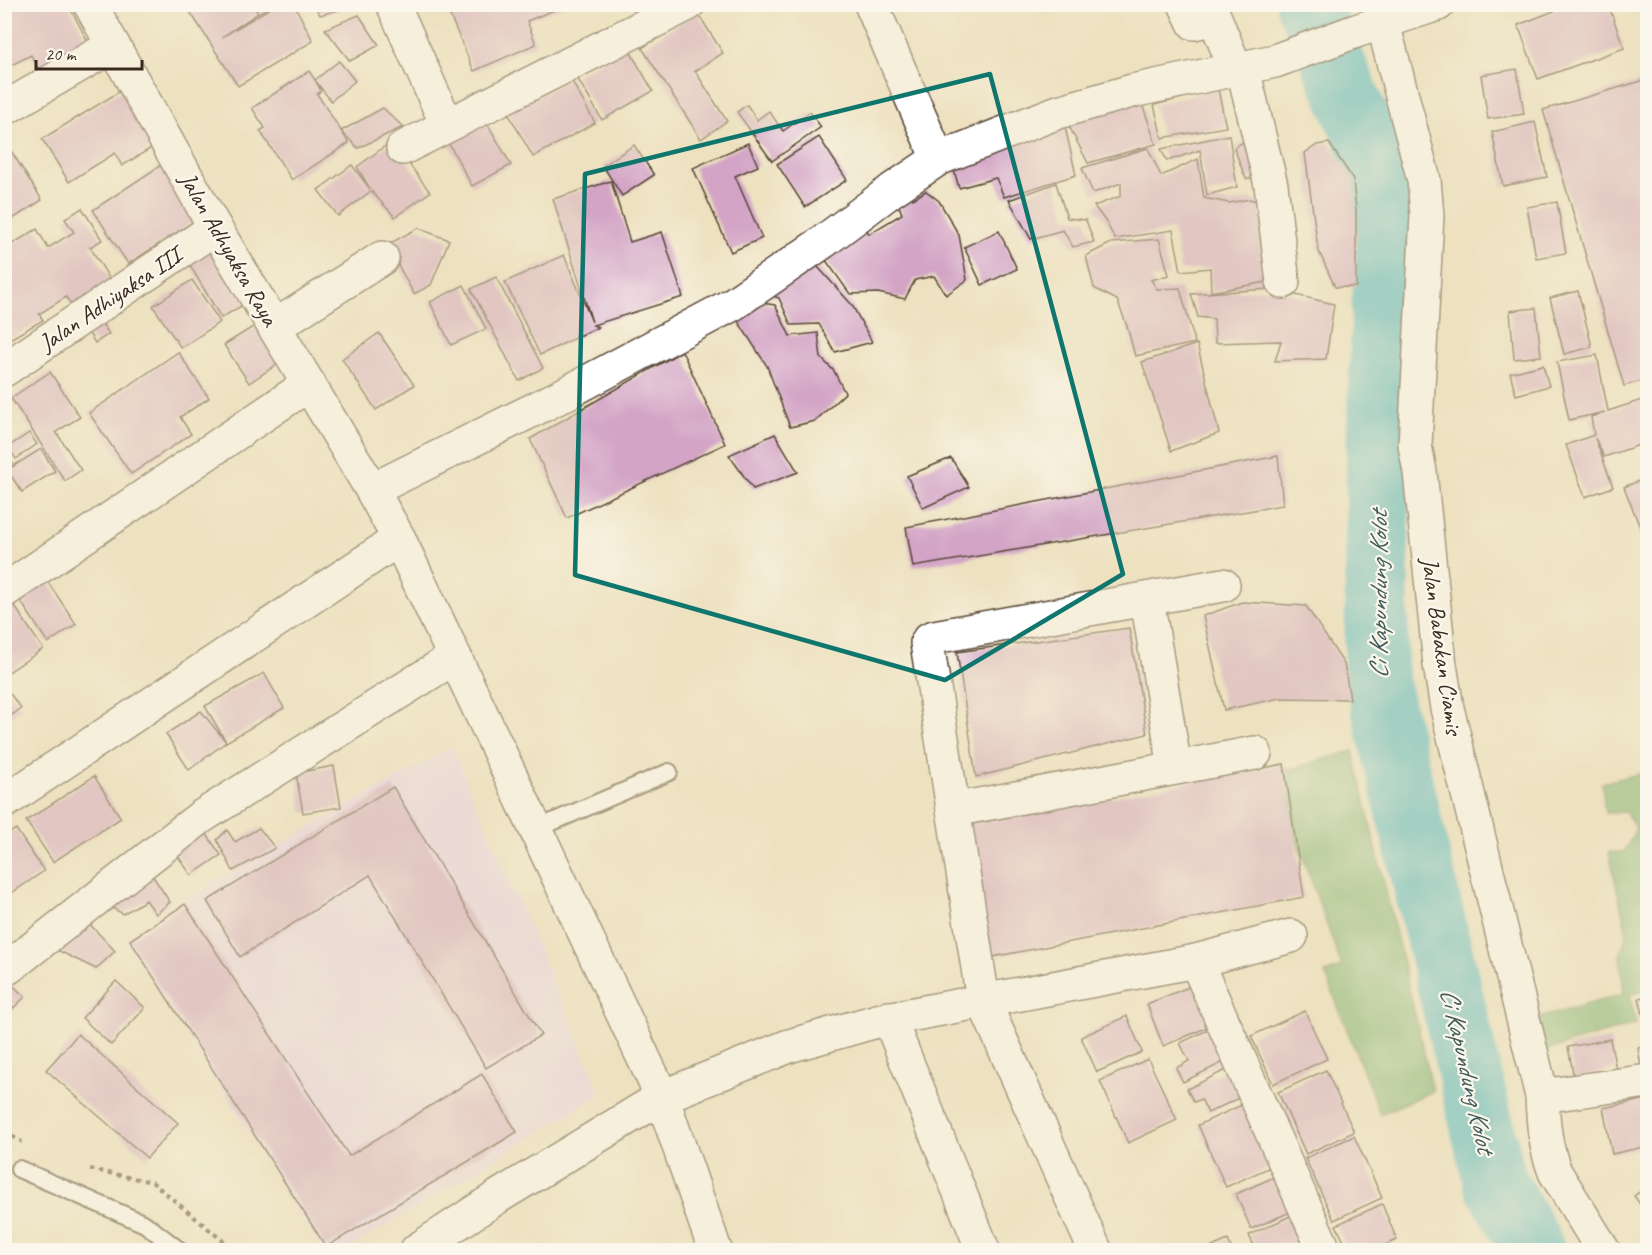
<svg xmlns="http://www.w3.org/2000/svg" width="1652" height="1255" font-family="Caveat,sans-serif">
	<style>
		.built { fill: #e8d2ee }
		.forest { fill: #7ab472; stroke: #5a6f48; stroke-width: 1.5 }
		.lines { fill: none; stroke-linecap: round; stroke-linejoin: round }
		.river { stroke: #4db9c8; stroke-width: 64 }
		.building { fill: #d3a4c6 }
		.service-casing { stroke: #564536; stroke-width: 20 }
		.minor-casing { stroke: #564536; stroke-width: 36 }
		.tertiary-casing { stroke: #564536; stroke-width: 36 }
		.path { stroke: #564536; stroke-width: 4; stroke-dasharray: 4.5 4.5; stroke-linecap: butt }
		.service { stroke: #fff; stroke-width: 16 }
		.minor { stroke: #fff; stroke-width: 33 }
		.tertiary { stroke: #fff; stroke-width: 33 }
		.marked { fill: none; stroke: #0f766e; stroke-width: 4.5; stroke-linejoin: round }
		.labels { text-anchor: middle; stroke-width: 4.5; stroke-linejoin: round; paint-order: stroke }
		.street-label { font-size: 24px; fill: #3b2a1e; stroke: #fbf7ec }
		.water-label { font-size: 26px; font-style: italic; fill: #415c5a; stroke: #fbf7ec }
	</style>
	<rect width="100%" height="100%" fill="#fbf7ec"/>
	<filter id="ink" filterUnits="userSpaceOnUse"><feTurbulence type="fractalNoise" baseFrequency=".0167" numOctaves="2"/><feDisplacementMap in="SourceGraphic" scale="12" xChannelSelector="R" yChannelSelector="G"/><feConvolveMatrix kernelMatrix="1 2 1 2 8 2 1 2 1" color-interpolation-filters="sRGB"/></filter>
	<filter id="wash" filterUnits="userSpaceOnUse"><feTurbulence type="fractalNoise" baseFrequency=".008" numOctaves="4" result="noise"/><feDisplacementMap in="SourceGraphic" scale="24" xChannelSelector="R" yChannelSelector="G"/><feGaussianBlur stdDeviation="1.35" result="paint"/><feColorMatrix in="noise" values="0 0 0 0 0 0 0 0 0 0 0 0 0 0 0 0 0 1.4 0 .05"/><feComposite in="paint" operator="in"/></filter>
	<g filter="url(#wash)">
		<rect width="100%" height="100%" fill="#ede1c0"/>
		<polygon class="built" points="452,747 601,1094 347,1250 323,1250 126,939 203,888"/>
		<g class="forest">
			<polygon points="1353,751 1433,1091 1380,1114 1325,973 1342,967 1298,844 1281,772"/>
			<polygon points="1647,772 1648,989 1630,995 1636,1024 1544,1051 1539,1018 1624,994 1620,955 1627,934 1609,852 1624,852 1636,829 1626,812 1605,813 1602,783"/>
		</g>
		<g class="lines">
			<polyline class="river" points="1308,4 1388,189 1378,447 1376,678 1495,1181 1533,1250"/>
		</g>
		<g id="blocks">
			<g class="building">
				<polygon points="4,4 68,4 89,44 40,71 31,55 4,69"/>
				<polygon points="185,4 252,4 258,13 222,37 277,4 294,4 313,41 238,86"/>
				<polygon points="253,4 274,4 258,13"/>
				<polygon points="314,4 358,4 358,5 320,15"/>
				<polygon points="445,4 567,4 567,5 527,21 536,44 474,71"/>
				<polygon points="1572,4 1608,4 1624,48 1538,79 1518,25"/>
				<polygon points="697,12 723,53 695,71 727,121 701,139 642,48"/>
				<polygon points="359,15 379,45 350,61 325,29"/>
				<polygon points="627,46 653,91 602,120 576,76"/>
				<polygon points="339,61 355,81 331,101 315,80 321,91 317,94 349,143 292,180 260,131 265,128 252,108 309,71 315,80"/>
				<polygon points="1517,69 1524,114 1488,119 1481,75"/>
				<polygon points="570,78 595,123 533,157 508,113"/>
				<polygon points="1648,79 1648,379 1624,386 1543,110"/>
				<polygon points="1218,89 1226,127 1162,138 1154,105"/>
				<polygon points="122,90 156,145 122,166 115,153 69,182 42,139"/>
				<polygon points="1141,101 1156,144 1088,163 1068,124"/>
				<polygon points="747,105 757,120 769,111 783,131 810,112 821,127 772,161 737,112"/>
				<polygon points="383,108 403,127 358,148 341,131"/>
				<polygon points="486,121 511,165 472,186 448,142"/>
				<polygon points="1064,122 1076,175 1004,197 996,178 959,188 954,170"/>
				<polygon points="1535,122 1547,177 1503,186 1492,132"/>
				<polygon points="1255,134 1266,177 1246,179 1234,148"/>
				<polygon points="1229,135 1237,187 1207,195 1200,150 1167,161 1161,149"/>
				<polygon points="819,137 847,180 805,207 777,164"/>
				<polygon points="5,141 42,200 5,224"/>
				<polygon points="392,141 430,192 395,217 371,191 338,216 318,190 352,165 370,189 357,167"/>
				<polygon points="748,143 758,166 735,176 762,238 731,252 693,168"/>
				<polygon points="1329,143 1353,179 1356,210 1356,287 1335,287 1318,249 1305,153 1317,145"/>
				<polygon points="634,145 654,175 622,196 603,166"/>
				<polygon points="1148,148 1161,176 1198,159 1204,198 1229,203 1250,199 1271,206 1272,281 1211,292 1210,268 1181,271 1173,230 1115,239 1106,222 1094,206 1121,196 1121,183 1093,193 1082,168"/>
				<polygon points="161,165 196,220 128,264 93,210"/>
				<polygon points="611,181 630,242 662,232 683,297 593,325 598,327 540,355 505,282 564,255 592,322 553,199"/>
				<polygon points="1056,183 1067,218 1086,220 1094,242 1073,247 1063,230 1031,239 1009,200"/>
				<polygon points="905,189 913,199 926,191 939,201 959,235 967,280 946,295 934,276 915,280 905,299 878,293 850,294 820,252 860,219 869,234 902,214 899,206 882,217"/>
				<polygon points="1557,202 1566,253 1536,258 1527,207"/>
				<polygon points="82,208 102,240 90,247 111,281 72,306 66,297 39,314 43,320 10,339 4,330 4,249 37,229 48,248 74,232 65,219"/>
				<polygon points="418,228 449,240 431,285 414,294 387,245"/>
				<polygon points="999,231 1017,269 982,285 964,247"/>
				<polygon points="1159,239 1169,275 1151,280 1157,289 1180,288 1195,343 1135,356 1127,326 1117,300 1094,288 1086,256 1111,243"/>
				<polygon points="218,243 253,299 221,318 188,262"/>
				<polygon points="809,257 852,305 872,342 835,352 819,324 791,325 779,298 762,292"/>
				<polygon points="496,277 543,368 519,381 471,289"/>
				<polygon points="192,280 220,322 181,348 153,306"/>
				<polygon points="464,285 486,329 451,345 430,302"/>
				<polygon points="1270,289 1334,304 1326,359 1275,361 1281,341 1215,343 1214,319 1198,317 1191,294"/>
				<polygon points="1578,291 1592,347 1564,354 1550,298"/>
				<polygon points="755,302 775,305 790,336 818,333 821,358 834,371 845,393 815,421 790,427 767,366 736,318"/>
				<polygon points="1536,308 1541,356 1514,359 1510,311"/>
				<polygon points="97,316 109,334 95,343 83,324"/>
				<polygon points="264,320 288,357 249,383 224,345"/>
				<polygon points="379,333 414,385 376,410 342,359"/>
				<polygon points="1197,344 1219,433 1171,451 1142,362"/>
				<polygon points="682,351 725,444 567,518 530,439"/>
				<polygon points="178,352 209,398 180,417 191,434 131,474 89,413"/>
				<polygon points="1597,355 1608,411 1648,398 1648,442 1604,457 1595,438 1613,487 1585,497 1566,445 1594,435 1591,417 1605,412 1569,420 1557,362"/>
				<polygon points="1543,365 1549,386 1516,395 1510,373"/>
				<polygon points="50,372 80,417 56,432 81,470 65,481 11,398"/>
				<polygon points="29,433 37,444 16,459 8,447"/>
				<polygon points="775,434 798,472 753,489 729,455"/>
				<polygon points="41,449 55,471 22,492 7,470"/>
				<polygon points="4,451 13,464 4,470"/>
				<polygon points="1278,456 1283,505 913,567 906,527"/>
				<polygon points="951,458 969,487 923,508 907,476"/>
				<polygon points="1648,477 1648,545 1647,545 1624,487"/>
				<polygon points="42,573 76,624 48,643 14,591"/>
				<polygon points="8,596 43,649 4,675 4,599"/>
				<polygon points="1242,602 1306,606 1344,664 1350,699 1280,698 1224,710 1203,616"/>
				<polygon points="1129,628 1147,734 976,777 957,652"/>
				<polygon points="264,673 284,708 226,742 189,770 166,734 201,711 226,742 205,706"/>
				<polygon points="4,686 21,708 4,721"/>
				<polygon points="1284,764 1304,897 987,958 968,825"/>
				<polygon points="334,766 341,807 303,813 296,773"/>
				<polygon points="94,776 121,818 53,862 26,821"/>
				<polygon points="393,787 541,1035 486,1068 370,875 240,957 207,901"/>
				<polygon points="259,828 275,848 233,871 217,840 227,830 235,842"/>
				<polygon points="16,829 44,871 4,898 4,836"/>
				<polygon points="203,829 221,855 191,875 173,849"/>
				<polygon points="148,869 170,902 156,914 146,900 123,914 101,902"/>
				<polygon points="185,904 349,1156 482,1074 517,1132 326,1247 130,940"/>
				<polygon points="85,919 115,951 96,969 53,948"/>
				<polygon points="4,977 25,997 4,1017"/>
				<polygon points="116,981 145,1008 111,1045 82,1018"/>
				<polygon points="1196,984 1213,1025 1163,1046 1147,1004"/>
				<polygon points="1648,996 1648,1031 1647,1031 1639,998"/>
				<polygon points="1305,1011 1327,1059 1273,1084 1251,1036"/>
				<polygon points="1127,1016 1142,1052 1097,1072 1081,1037"/>
				<polygon points="1214,1027 1230,1059 1183,1082 1176,1068 1189,1061 1180,1043"/>
				<polygon points="78,1034 178,1123 147,1158 46,1070"/>
				<polygon points="1610,1039 1616,1069 1574,1078 1568,1047"/>
				<polygon points="1648,1045 1648,1072 1642,1073 1638,1048"/>
				<polygon points="1148,1059 1177,1120 1128,1143 1100,1081"/>
				<polygon points="1234,1066 1247,1094 1208,1113 1201,1099 1194,1102 1187,1089"/>
				<polygon points="1326,1070 1354,1132 1306,1154 1278,1092"/>
				<polygon points="1648,1099 1648,1146 1612,1154 1603,1108"/>
				<polygon points="1246,1103 1275,1165 1226,1187 1198,1125"/>
				<polygon points="1354,1136 1382,1198 1334,1220 1305,1158"/>
				<polygon points="1281,1174 1297,1209 1251,1229 1236,1194"/>
				<polygon points="1648,1186 1648,1215 1634,1196"/>
				<polygon points="1382,1204 1397,1240 1373,1250 1348,1250 1336,1225"/>
				<polygon points="1297,1213 1314,1250 1256,1250 1249,1235"/>
				<polygon points="1228,1240 1232,1250 1205,1250"/>
			</g>
		</g>
	</g>
	<g filter="url(#ink)">
		<use href="#blocks" fill-opacity="0" stroke="#564536" stroke-width="1.5"/>
		<g class="lines">
			<defs>
				<g id="service">
					<polyline points="536,829 669,772"/>
					<polyline points="19,1169 145,1224 179,1250"/>
				</g>
				<g id="minor">
					<polyline points="90,4 215,228 372,490 399,539 662,1097 789,1046 877,1021 1196,961 1291,936"/>
					<polyline points="393,4 447,125"/>
					<polyline points="871,4 938,159"/>
					<polyline points="1185,4 1194,23 1215,18 1236,70"/>
					<path d="M1383,23l41,157 3,35 -12,230 5,27 20,193 7,43 95,388c1,26 3,51 13,76l48,78"/>
					<polyline points="1243,69 1271,185 1283,282"/>
					<polyline points="4,109 112,46"/>
					<polyline points="403,148 688,4"/>
					<polyline points="274,327 382,258"/>
					<polyline points="4,370 215,228"/>
					<polyline points="372,490 559,397 733,304 823,242 892,190 938,159 1058,112 1132,91 1275,61 1356,31 1438,4"/>
					<polyline points="4,591 309,384"/>
					<polyline points="1147,599 1175,768"/>
					<polyline points="4,802 399,539"/>
					<polyline points="953,810 1255,753"/>
					<polyline points="1196,961 1324,1250"/>
					<polyline points="9,967 201,817 455,657"/>
					<polyline points="889,1018 983,1250"/>
					<polyline points="1542,1096 1648,1081"/>
					<polyline points="1095,1250 983,1000 927,643 929,639 934,637 1223,585"/>
				</g>
				<polyline id="tertiary" points="417,1250 499,1196 662,1097 715,1250"/>
			</defs>
			<use href="#service" class="service-casing"/>
			<use href="#minor" class="minor-casing"/>
			<use href="#tertiary" class="tertiary-casing"/>
			<g class="path">
				<polyline points="4,1132 22,1142"/>
				<polyline points="90,1169 152,1182 234,1250"/>
			</g>
			<use href="#service" class="service"/>
			<use href="#minor" class="minor"/>
			<use href="#tertiary" class="tertiary"/>
		</g>
	</g>
	<path d="M0 0H1652V1255H0ZM990,74l133,500 -178,106 -370,-105 10,-401z" fill="#ede1c0" fill-opacity=".55" fill-rule="evenodd"/>
	<path class="marked" d="M990,74l133,500 -178,106 -370,-105 10,-401z"/>
	<g class="labels">
		<g class="street-label">
			<text transform="translate(229 249) rotate(60)" y="8">Jalan Adhyaksa Raya</text>
			<text transform="translate(110 299) rotate(-34)" y="8">Jalan Adhiyaksa III</text>
			<text transform="translate(1442 646) rotate(82)" y="8">Jalan Babakan Ciamis</text>
		</g>
		<g class="water-label">
			<text transform="translate(1378 595) rotate(-90)" y="9">Ci Kapundung Kolot</text>
			<text transform="translate(1468 1070) rotate(77)" y="9">Ci Kapundung Kolot</text>
		</g>
	</g>
	<rect width="1652" height="1255" fill="none" stroke="#fbf7ec" stroke-width="24"/>
	<path d="M36 60v9h106v-9" fill="none" stroke="#3b2a1e" stroke-width="3"/>
	<text x="45" y="60" font-size="18" fill="#3b2a1e" stroke="#fbf7ec" stroke-width="4.5" paint-order="stroke">20 m</text>
</svg>
